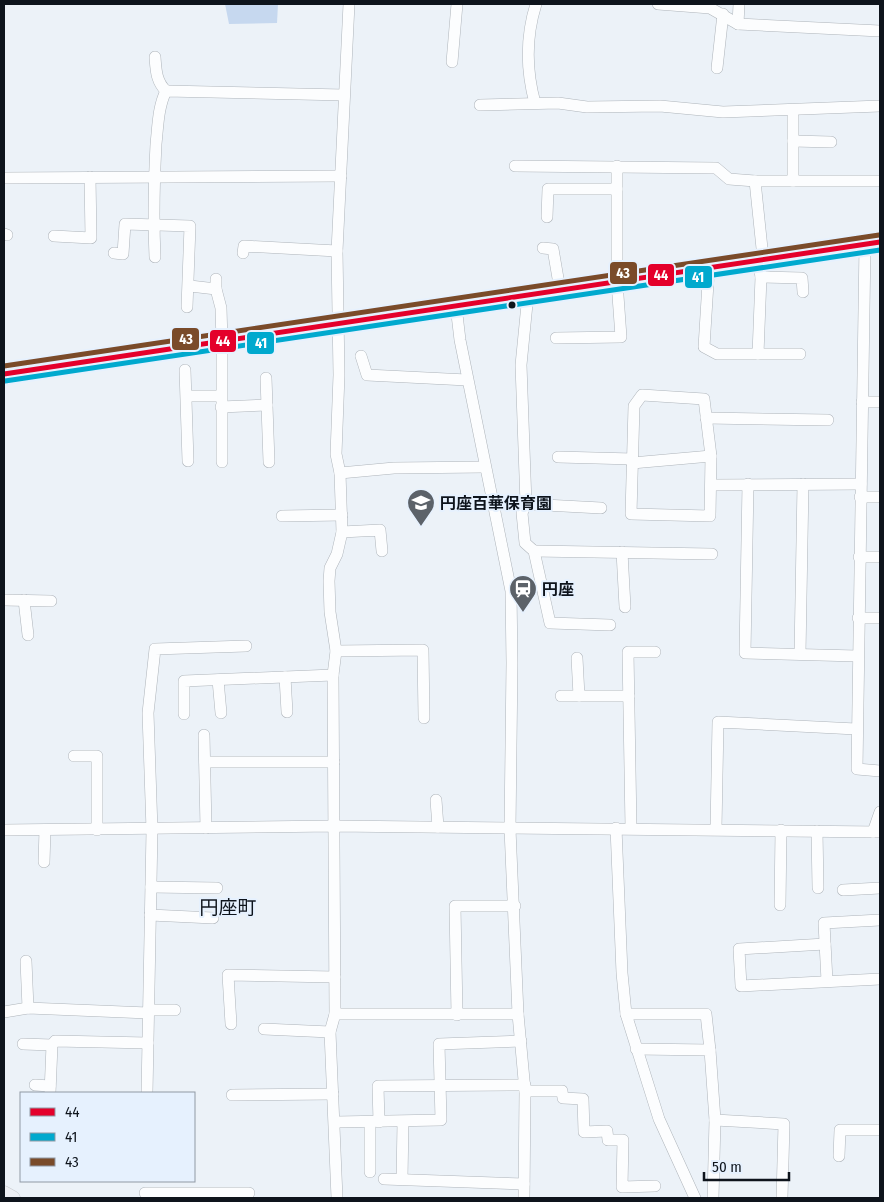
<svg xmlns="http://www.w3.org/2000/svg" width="884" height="1202" font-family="'Fira Sans Condensed','Noto Sans JP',sans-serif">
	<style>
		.forest { fill: #c6d8ef }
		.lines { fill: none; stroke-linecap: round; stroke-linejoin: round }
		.minor-casing { stroke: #aeb4ba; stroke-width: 12 }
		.major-casing { stroke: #c8cbcf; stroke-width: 15 }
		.minor { stroke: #fcfdfe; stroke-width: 11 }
		.major { stroke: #edf0f5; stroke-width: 14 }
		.bus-1-casing { stroke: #e6f1fe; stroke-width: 9 }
		.bus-2-casing { stroke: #e6f1fe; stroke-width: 9 }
		.bus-3-casing { stroke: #e6f1fe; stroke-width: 9 }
		.bus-1 { stroke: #e4002b; stroke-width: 5 }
		.bus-2 { stroke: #00a9ce; stroke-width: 5 }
		.bus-3 { stroke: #7a4b2a; stroke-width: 5 }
		.bus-dot { fill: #0e141c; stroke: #e6f1fe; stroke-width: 2 }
		.labels { text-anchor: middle; stroke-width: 4; stroke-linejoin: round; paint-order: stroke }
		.poi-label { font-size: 16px; font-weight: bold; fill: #0e141c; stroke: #e6f1fe; text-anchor: start }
		.quarter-label { font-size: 19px; fill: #0e141c; stroke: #e6f1fe }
		.line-badge { stroke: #e6f1fe; stroke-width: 2 }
		.badge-label { font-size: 14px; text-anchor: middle; font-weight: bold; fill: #fff }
	</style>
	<rect width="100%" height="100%" fill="#ecf2f8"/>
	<polygon class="forest" points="225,4 278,4 277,23 229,24"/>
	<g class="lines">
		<defs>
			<g id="minor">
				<polyline points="658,4 710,8 738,24 880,31"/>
				<polyline points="738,24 739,4"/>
				<path d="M155,57c1,13 1,24 11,34"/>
				<polyline points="452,62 457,4"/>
				<polyline points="717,68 723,14"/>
				<path d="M535,103c-9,-33 -9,-67 1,-99"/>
				<polyline points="480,105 558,103 587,107 660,106 723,112 880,106"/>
				<polyline points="793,141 831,142"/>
				<polyline points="515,166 716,168 729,179 755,181 880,181"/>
				<polyline points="4,178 341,176"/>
				<polyline points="755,181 763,258"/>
				<polyline points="793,181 793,116"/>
				<polyline points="547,217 548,189 617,189"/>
				<polyline points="4,234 7,235"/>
				<polyline points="54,236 91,238 90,177"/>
				<polyline points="865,244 857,769 880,771"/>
				<polyline points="543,248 553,249 560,290"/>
				<polyline points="114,253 123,254 125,224 190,226 187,307"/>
				<polyline points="243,253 244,246 337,251"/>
				<path d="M155,257c-2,-40 -1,-74 1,-113 2,-18 2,-37 10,-53l178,4"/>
				<polyline points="709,267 704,347 717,354 800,354"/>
				<polyline points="761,277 802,278 803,292"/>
				<polyline points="216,279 216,289 221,308 222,342 222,462"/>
				<polyline points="190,286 216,289"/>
				<polyline points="528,294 521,365 526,504 522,513 525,543 534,551 550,623 610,625"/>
				<polyline points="456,306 460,340 511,591 512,663 510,829 518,1014 525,1091 524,1198"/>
				<polyline points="556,338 621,337 617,282 617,166"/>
				<polyline points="758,354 761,277 758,259"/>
				<polyline points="361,356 367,375 467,380"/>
				<polyline points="185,370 188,461"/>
				<polyline points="266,378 269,462"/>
				<polygon points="642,395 704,399 711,456 710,516 631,514 634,406"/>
				<polyline points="187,396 221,396"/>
				<polyline points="862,402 880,402"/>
				<polyline points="221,407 267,405"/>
				<polyline points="706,418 828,420"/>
				<polyline points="558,457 633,459"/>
				<polyline points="632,463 711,456"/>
				<polyline points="340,473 394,468 485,467"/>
				<polyline points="748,484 745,653 857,656"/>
				<polyline points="712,485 861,484"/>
				<polyline points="860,497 880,497"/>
				<polyline points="526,504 601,508"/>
				<polyline points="282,516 342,515"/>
				<polyline points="342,532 380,530 382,551"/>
				<polyline points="534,551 712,554"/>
				<polyline points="622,552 625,607"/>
				<polyline points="859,557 880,557"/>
				<polyline points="4,600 51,601"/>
				<polyline points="24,600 28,635"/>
				<polyline points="858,618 880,618"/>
				<polyline points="336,651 423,650 424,718"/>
				<polyline points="800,654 803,484"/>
				<polyline points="577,658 579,696"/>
				<polyline points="285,677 287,712"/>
				<polyline points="218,680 221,713"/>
				<polyline points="561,696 629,696"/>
				<polyline points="184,714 184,681 333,675"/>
				<polyline points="204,735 206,828"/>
				<polyline points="74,756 97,756 97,830"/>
				<polyline points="205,762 334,762"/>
				<polyline points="436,800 438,827"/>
				<polyline points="616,828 622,973 626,1014 659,1119 695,1198"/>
				<polyline points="631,828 628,652 655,652"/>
				<polyline points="716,829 718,722 856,729"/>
				<polyline points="4,830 334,826 880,832"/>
				<polyline points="817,831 818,888"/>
				<polyline points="873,832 880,812"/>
				<polyline points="44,862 45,830"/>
				<polyline points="151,887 217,888"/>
				<polyline points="843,890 880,888"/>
				<polyline points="780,905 781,830"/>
				<polyline points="150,915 213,918"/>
				<polyline points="825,944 739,949 741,986 880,979"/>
				<polyline points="26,961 28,1008"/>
				<polyline points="827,981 824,923 880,920"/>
				<polyline points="148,1010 175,1010"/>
				<polyline points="4,1012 28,1008 148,1013"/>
				<polyline points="335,1014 518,1014"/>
				<polyline points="626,1014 706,1014 710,1050"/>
				<polyline points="457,1015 455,906 515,906"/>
				<polyline points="231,1024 228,975 335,977"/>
				<polyline points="264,1029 330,1032"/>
				<polyline points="23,1044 52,1045"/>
				<polyline points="636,1049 710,1050 715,1120 713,1198"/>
				<polyline points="35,1085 50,1086"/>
				<polyline points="525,1091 562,1091 563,1098 583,1099 584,1132 607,1131 608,1140 623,1140 622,1187 655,1186"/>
				<polyline points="50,1093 52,1045 55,1041 148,1043"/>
				<polyline points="147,1093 152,830 148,713 155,649 246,646"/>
				<polyline points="232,1095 333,1094"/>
				<polyline points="715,1120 784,1124 782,1198"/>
				<polyline points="336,1122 441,1120 439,1044 521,1041"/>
				<polyline points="379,1122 378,1086 525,1085"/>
				<polyline points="839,1156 840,1130 880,1130"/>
				<polyline points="370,1172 370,1122"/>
				<polyline points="384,1179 524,1184"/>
				<polyline points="402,1179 403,1122"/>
				<polyline points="145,1193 249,1193"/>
				<polyline points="337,1198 330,1032 335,1014 333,675 336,651 330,612 329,581 330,568 337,554 342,532 340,473 336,454 339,375 337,251 349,4"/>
			</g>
			<g id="major">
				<polyline points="4,374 334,326 514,296 880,242"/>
				<polyline points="4,1193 13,1198"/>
			</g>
		</defs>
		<use href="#minor" class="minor-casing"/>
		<use href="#major" class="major-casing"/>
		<use href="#minor" class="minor"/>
		<use href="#major" class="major"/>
		<defs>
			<polyline id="bus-1" points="4,374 880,242"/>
			<polyline id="bus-2" points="5,381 880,250"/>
			<polyline id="bus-3" points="4,366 879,235"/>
		</defs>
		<use href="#bus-1" class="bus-1-casing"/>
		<use href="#bus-2" class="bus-2-casing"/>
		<use href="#bus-3" class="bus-3-casing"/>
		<use href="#bus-1" class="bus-1"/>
		<use href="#bus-2" class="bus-2"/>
		<use href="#bus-3" class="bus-3"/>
	</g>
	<defs>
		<symbol id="school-pin" viewBox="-11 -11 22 30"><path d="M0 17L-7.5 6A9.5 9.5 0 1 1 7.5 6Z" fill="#5c6269" stroke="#e6f1fe"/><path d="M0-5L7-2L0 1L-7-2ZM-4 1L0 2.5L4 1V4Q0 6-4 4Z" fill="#fff"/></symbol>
		<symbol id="station-pin" viewBox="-11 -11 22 30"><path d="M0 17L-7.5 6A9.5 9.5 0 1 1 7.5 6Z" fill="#5c6269" stroke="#e6f1fe"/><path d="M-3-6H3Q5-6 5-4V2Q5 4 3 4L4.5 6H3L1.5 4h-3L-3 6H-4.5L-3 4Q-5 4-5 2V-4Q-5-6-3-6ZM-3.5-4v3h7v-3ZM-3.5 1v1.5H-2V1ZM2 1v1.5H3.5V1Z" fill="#fff"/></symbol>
	</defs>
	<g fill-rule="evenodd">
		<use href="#school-pin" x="405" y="487" width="32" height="43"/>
		<use href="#station-pin" x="507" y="573" width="32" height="43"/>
	</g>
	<circle class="bus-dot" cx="512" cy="305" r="4.5"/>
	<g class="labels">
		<g class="poi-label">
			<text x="440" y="509">円座百華保育園</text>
			<text x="542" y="595">円座</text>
		</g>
		<g class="quarter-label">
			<text x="228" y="914">円座町</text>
		</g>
	</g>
	<g class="line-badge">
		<rect x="609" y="261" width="29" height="24" rx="5" fill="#7a4b2a"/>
		<rect x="647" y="263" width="28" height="24" rx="5" fill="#e4002b"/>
		<rect x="684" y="265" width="29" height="24" rx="5" fill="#00a9ce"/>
		<rect x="171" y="327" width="29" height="24" rx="5" fill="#7a4b2a"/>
		<rect x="209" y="329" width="28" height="24" rx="5" fill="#e4002b"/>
		<rect x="246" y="331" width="29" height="24" rx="5" fill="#00a9ce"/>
	</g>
	<g class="badge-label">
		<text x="623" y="278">43</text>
		<text x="661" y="280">44</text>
		<text x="698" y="282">41</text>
		<text x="186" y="344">43</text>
		<text x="223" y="346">44</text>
		<text x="261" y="348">41</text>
	</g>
	<rect width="884" height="1202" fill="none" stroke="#0e141c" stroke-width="10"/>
	<rect x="20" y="1092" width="175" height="90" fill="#e6f1fe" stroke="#9099a4"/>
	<rect x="30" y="1108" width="25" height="8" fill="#e4002b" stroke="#9099a4"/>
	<text x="65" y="1117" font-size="15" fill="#0e141c">44</text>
	<rect x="30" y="1133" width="25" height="8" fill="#00a9ce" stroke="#9099a4"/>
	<text x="65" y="1142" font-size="15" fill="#0e141c">41</text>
	<rect x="30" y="1158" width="25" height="8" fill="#7a4b2a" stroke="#9099a4"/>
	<text x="65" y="1167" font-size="15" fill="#0e141c">43</text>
	<path d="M704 1172v8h85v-8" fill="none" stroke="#0e141c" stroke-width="2.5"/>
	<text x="712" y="1172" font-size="15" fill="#0e141c" stroke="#e6f1fe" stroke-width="4" paint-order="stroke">50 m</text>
</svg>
